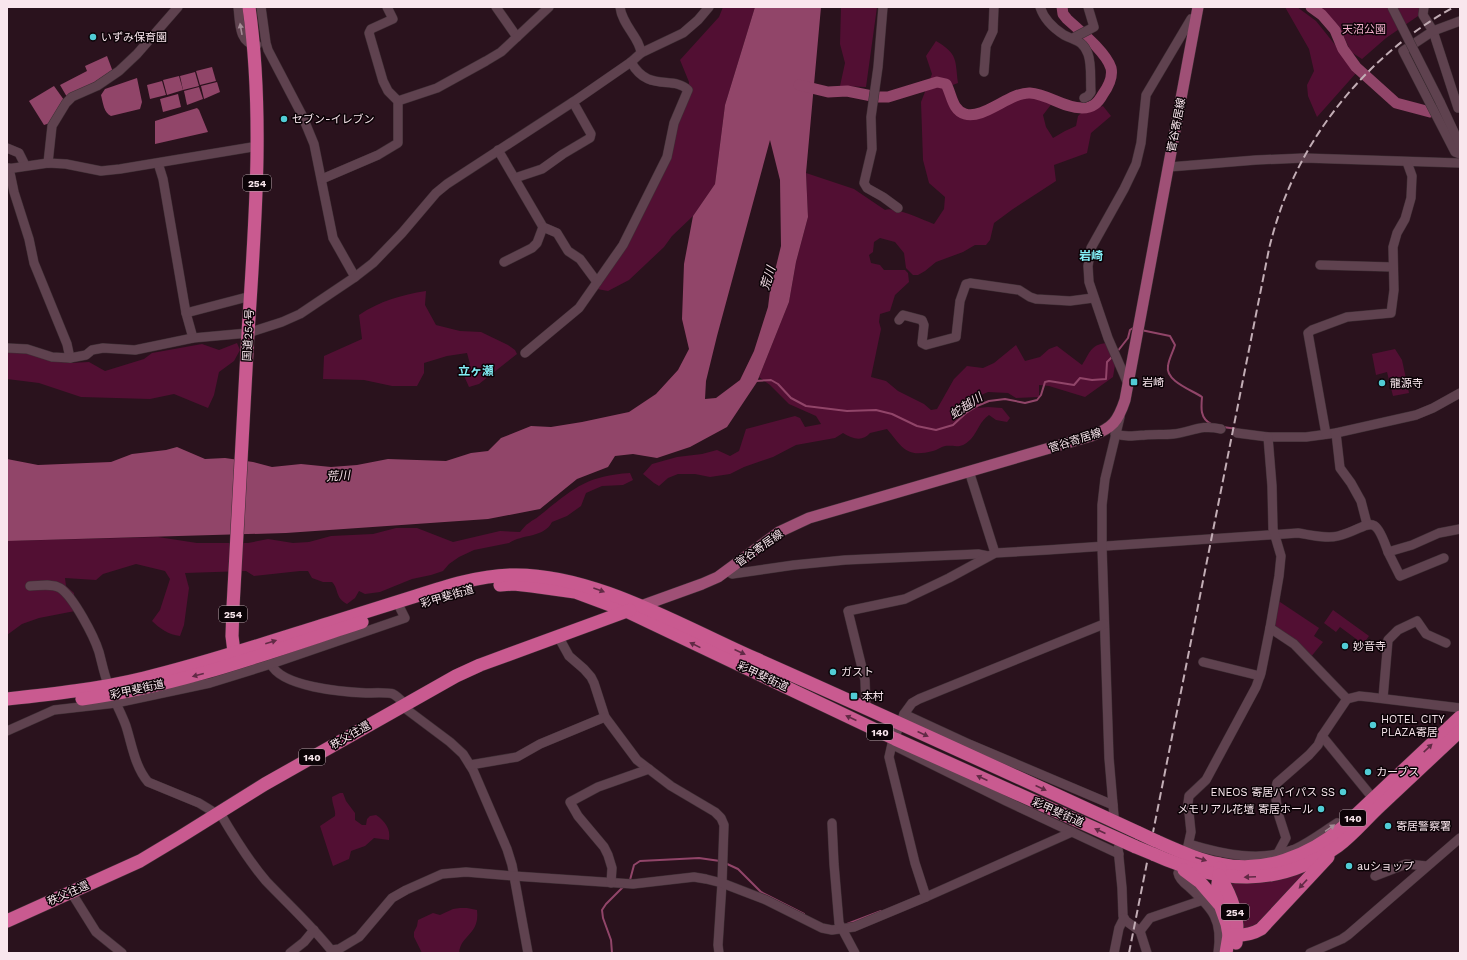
<svg xmlns="http://www.w3.org/2000/svg" width="1467" height="960" font-family="'Work Sans','Noto Sans JP',sans-serif">
	<style>
		.green { fill: #520f33 }
		.water { fill: #914569; fill-rule: evenodd }
		.lines { fill: none; stroke-linecap: round; stroke-linejoin: round }
		.stream { stroke: #914569; stroke-width: 2 }
		.river { stroke: #914569; stroke-width: 11 }
		.minor-casing { stroke: #3f2f35; stroke-width: 10 }
		.major-casing { stroke: #3f2f35; stroke-width: 12 }
		.highway-casing { stroke: #3f2f35; stroke-width: 14 }
		.minor { stroke: #5f424f; stroke-width: 9 }
		.major { stroke: #9f5076; stroke-width: 11 }
		.highway { stroke: #c95a90; stroke-width: 13 }
		.rail { stroke: #c2adb5; stroke-width: 2; stroke-dasharray: 8 4; stroke-linecap: butt }
		.minor-bridge-casing { stroke: #3f2f35; stroke-width: 10; stroke-linecap: butt }
		.highway-bridge-casing { stroke: #3f2f35; stroke-width: 14; stroke-linecap: butt }
		.minor-bridge { stroke: #5f424f; stroke-width: 9 }
		.highway-bridge { stroke: #c95a90; stroke-width: 13 }
		.oneway { fill: #a48c96 }
		.oneway2 { fill: #612a45 }
		.poi-dot { fill: #51ccd5; stroke: #0c0307; stroke-width: 1.5 }
		.labels { text-anchor: middle; stroke-width: 3; stroke-linejoin: round; paint-order: stroke }
		.shield { fill: #0c0307; stroke: #b2a2a8; stroke-width: 1 }
		.shield-label { font-size: 10px; font-weight: bold; fill: #f9e6ed }
		.park-label { font-size: 11px; fill: #f3b0cc; stroke: #0c0307 }
		.poi-label { font-size: 11px; fill: #f9e6ed; stroke: #0c0307; text-anchor: start }
		.street-label { font-size: 11px; fill: #f9e6ed; stroke: #0c0307 }
		.neighbourhood-label { font-size: 12px; font-weight: bold; fill: #83eff7; stroke: #0c0307 }
		.water-label { font-size: 12px; font-style: italic; fill: #f3dce5; stroke: #0c0307 }
	</style>
	<rect width="100%" height="100%" fill="#2a121d"/>
	<g class="green">
		<polygon points="723,7 755,7 725,105 715,184 693,216 672,236 664,247 629,280 608,291 597,289 675,133 688,98 689,82 680,60 719,17"/>
		<polygon points="841,7 877,7 866,87 840,86 845,63 840,44"/>
		<polygon points="1285,7 1297,7 1316,21 1357,72 1317,117 1308,96 1307,85 1314,71 1309,49"/>
		<polygon points="1318,7 1422,7 1421,14 1386,38 1362,59 1351,52 1339,26"/>
		<path d="M936,41c22,13 19,18 22,42l-8,3c0,12 1,30 17,31 5,0 8,-1 13,0l43,-21h16l14,6 -10,13 3,12 7,11 12,-7 11,-5 2,-10 3,-3 22,-7 8,10 -20,17 -4,20 -33,12 2,16 -43,28 -19,14 -4,17 -4,5h-11l-12,7 -27,10 -11,9 -7,4h-5l-7,-7 -2,-15 -9,-11 -15,-4 -6,4 -1,10 -4,3 2,8 9,2 4,5h21l3,3 1,9 -14,13 -5,16 -10,3 -1,8 2,7 -10,48 15,4 12,10 26,13 7,6 6,-1 17,-30 13,-13 16,2 11,-5 22,-18 9,16 15,-4 9,-8 8,-3 25,19c8,-12 8,-20 24,-22l9,22 -2,12 -28,20 -36,-11 -10,-1v12l-23,1 -8,-5 -20,-1 -9,4 -1,12 10,-1 14,1 8,10 -3,4 -11,-2 -7,-5c-9,6 -11,16 -18,24 -11,11 -15,6 -26,7 -4,1 -8,4 -12,5 -27,7 -30,-3 -46,-22l-17,4c-7,9 -18,6 -27,0l-8,5 -39,7 -23,12 -29,10 -14,7 -20,3 -15,-3h-17l-10,4 -9,8 -5,-3 -11,-9 9,-10 25,-7 25,-3 15,-4 13,6 9,-5 7,-22 49,-13 5,2 5,9 16,-3 -5,-8 -27,-12 -19,-19 -11,-8 30,-75 7,-40 12,-45 -2,-44 48,16 31,21c9,-4 38,10 49,14l10,-15 1,-12 -16,-14 -6,-23 -2,-58 11,-28 -6,-18z"/>
		<path d="M426,291l-1,14 11,20 24,6 21,1 27,13 7,5 2,4 -38,30 -10,3 -8,-18 9,-5 -3,-11 -20,3 -23,7v10l-7,13h-25l-28,-6 -41,-1 1,-23 38,-17 -3,-24c21,-14 42,-20 67,-24z"/>
		<polygon points="237,343 240,350 234,361 219,372 214,395 208,408 174,394 150,399 81,397 39,383 7,379 7,351 23,352 70,363 89,362 105,371 144,359 152,353 202,344 219,350"/>
		<polygon points="1395,349 1402,360 1409,393 1393,396 1387,372 1376,375 1372,354"/>
		<path d="M630,473l3,7 -10,5 -21,1 -16,7 -5,13 -14,10 -15,6c-8,16 -30,12 -43,21l-35,7 -15,7 -10,7 -6,7 -12,4 -19,4 -32,13 -15,2 -6,-3 -4,7 -8,6c-12,-6 -8,-15 -15,-22h-9l-11,-4 -4,-7h-8l-46,5 -8,-5 -61,2 4,15 -5,37 -4,11c-11,-1 -21,-8 -28,-15l8,-11 10,-31 -5,-8 -29,-7 -33,10 -7,6 -31,-2 1,8 8,7 1,18 -36,7 -17,6 -15,11v-94l151,-4 39,6h51l20,-4 25,4 16,-1 22,-6 42,-2 23,-6h21l36,14 47,-11 20,1c3,-3 5,-7 9,-9 3,-3 7,-4 10,-7 34,-27 46,-40 91,-43z"/>
		<polygon points="1277,600 1319,628 1314,636 1323,642 1310,658 1273,626"/>
		<polygon points="1333,610 1369,636 1363,644 1340,627 1336,632 1324,623"/>
		<path d="M340,793h3l3,8 9,12v7l7,5h4l1,-6 3,-3 6,-1c9,6 15,14 13,25l-15,-2 -9,8 -14,5 -2,8 -16,7 -13,-40 15,-10c1,-6 -3,-12 -3,-19z"/>
		<polygon points="1304,869 1310,871 1304,873 1254,927 1240,932 1227,882 1247,883"/>
		<path d="M460,908h7l10,2c3,25 -16,24 -18,43h-37l-8,-16v-5l3,-6 1,-6 15,-7 7,2 13,-6z"/>
	</g>
	<g class="water">
		<path d="M755,7h66l-15,166 2,44 -12,45 -7,40 -32,80 -30,45 -37,20 -33,11 -24,-4 -18,2 -7,11 -31,12 -37,30 -52,10 -202,14 -279,8v-82l31,6 73,-3 21,-8 34,-4 11,-3 28,12 20,-1 28,4 19,5 29,-3 30,3 26,-2 31,-6 58,2 25,-8 17,-2 13,-13 30,-12 20,1 31,-5 47,-10 27,-18 22,-24 11,-21 -7,-30 2,-55 9,-48 22,-32 10,-79zM770,140l10,40 1,66 -11,45 -2,16 -14,44 -14,29 -24,18 -11,1 1,-18 11,-45z"/>
		<polygon points="107,56 113,72 67,97 60,85 87,71 85,66"/>
		<polygon points="212,67 216,81 200,85 196,71"/>
		<polygon points="195,72 199,86 183,90 180,76"/>
		<polygon points="179,76 183,90 167,95 163,80"/>
		<path d="M137,78l5,24 -2,7 -29,7c-7,-3 -8,-13 -10,-21l4,-6z"/>
		<polygon points="162,81 166,95 150,99 147,85"/>
		<polygon points="217,82 220,92 204,99 201,86"/>
		<polygon points="54,86 64,100 50,123 44,125 29,101"/>
		<polygon points="199,87 203,99 187,105 184,91"/>
		<polygon points="178,94 181,107 163,112 160,99"/>
		<polygon points="197,108 199,110 208,132 155,144 155,121"/>
	</g>
	<g class="lines">
		<g class="stream">
			<path d="M1141,330l29,6 5,9c-2,7 -6,13 -7,21 -3,15 24,24 34,31 -1,11 -2,21 9,27"/>
			<polyline points="1117,352 1128,338 1130,330 1133,328 1135,328"/>
			<polyline points="755,381 771,380 778,384 791,398 806,406 847,411 876,410 892,414 917,426 936,430 953,425 966,413 977,406 989,401 1005,399 1025,403 1037,400 1041,395 1045,382 1049,381 1074,385 1080,378 1092,380 1106,379 1107,362 1113,356"/>
			<polyline points="1223,427 1237,429"/>
			<polyline points="725,863 738,869 761,892 804,914"/>
			<polyline points="630,880 634,865 640,861 699,858 720,861"/>
			<polyline points="847,924 881,911"/>
			<polyline points="612,953 611,940 603,918 602,910 606,904 624,886"/>
		</g>
		<g class="river">
			<polyline points="1311,7 1322,15 1335,30 1343,49 1356,67 1396,103 1430,112"/>
			<path d="M799,85l29,7 19,-1 30,6h11l49,-15 9,2c6,11 6,26 19,30 18,6 45,-22 65,-21 18,1 33,15 52,15 11,0 16,-5 21,-14 5,-7 10,-17 8,-26 -5,-16 -32,-38 -44,-49l-4,-5 -1,-7"/>
		</g>
		<defs>
			<g id="minor">
				<path d="M238,7c2,14 0,37 19,38"/>
				<polyline points="261,7 266,43 268,50 302,115 314,144 333,238 355,277"/>
				<polyline points="496,7 517,37"/>
				<polyline points="883,7 878,67 871,117 872,149 864,183 867,188 883,197 898,208"/>
				<path d="M1040,7c4,12 13,21 24,28 11,6 19,5 24,19 4,11 2,26 3,38l-3,4 -4,2"/>
				<polyline points="1424,7 1423,15 1433,31 1458,108 1460,108"/>
				<polyline points="1460,21 1433,31 1403,51 1455,152 1460,154"/>
				<polyline points="1073,38 1094,27 1088,7"/>
				<polyline points="641,53 683,33 698,20 709,7"/>
				<polyline points="984,72 986,46 993,31 994,7"/>
				<polyline points="398,101 437,88 486,61 501,52 549,7"/>
				<polyline points="1440,102 1460,145"/>
				<polyline points="7,148 19,153 25,165"/>
				<polyline points="498,150 543,227 557,233 568,251 580,259 597,282"/>
				<polyline points="48,163 52,126 66,103 72,97 97,86 119,71 137,54 178,7"/>
				<polyline points="158,163 163,179 186,313 193,338"/>
				<polyline points="1169,167 1256,160 1304,158 1460,163"/>
				<polyline points="9,168 14,192 29,239 34,263 67,344 70,358"/>
				<polyline points="7,169 48,163 66,164 101,171 120,169 258,146"/>
				<polyline points="515,178 542,169 563,154 590,138 591,134 573,102"/>
				<polyline points="322,179 378,155 398,143 398,101 388,91 383,81 369,33 371,29 393,19 387,7"/>
				<polyline points="504,262 532,248 537,243 543,227"/>
				<polyline points="1320,265 1393,267"/>
				<polyline points="186,313 251,296"/>
				<polyline points="899,320 903,315 922,320 924,325 922,343 926,345 956,337 960,301 966,284 970,283 1019,290 1030,297 1036,299 1070,301 1093,298"/>
				<path d="M7,348l20,1 25,8 18,1 16,-3 6,-5 11,-2 32,2 58,-12 55,-5 34,-11 18,-8 55,-37 18,-14 29,-30 34,-40 11,-9 129,-84 55,-38 10,-9c-1,-15 -19,-28 -21,-46"/>
				<path d="M525,353l54,-45 44,-63 44,-88 7,-34 14,-33c-15,-15 -40,3 -57,-28"/>
				<polyline points="1128,384 1108,338 1089,282 1088,266 1091,248 1124,189 1136,164 1141,143 1146,95 1191,19 1195,21"/>
				<polyline points="1237,433 1268,437 1306,437 1336,433 1416,415 1433,408 1460,393"/>
				<polyline points="1336,433 1340,468 1351,483 1361,501 1367,524"/>
				<path d="M1115,434c12,3 18,2 30,1 9,-1 19,0 28,-1 19,-2 27,-10 48,-5"/>
				<polyline points="1326,434 1308,333 1312,330 1347,317 1391,313 1394,290 1393,247 1397,233 1405,219 1411,198 1412,176 1407,162"/>
				<polyline points="969,471 995,553"/>
				<polyline points="1388,552 1400,576 1444,558"/>
				<polyline points="727,571 732,574 794,565 845,560 978,554 988,556"/>
				<path d="M30,586c9,0 22,-3 30,2 13,8 34,48 39,64 3,11 5,22 9,32 5,15 13,28 18,42 6,19 9,41 22,56l51,21 18,11"/>
				<polyline points="1270,628 1294,644 1347,699 1359,696 1369,697 1460,708"/>
				<polyline points="558,636 569,656 584,669 591,677 594,683 605,717 637,760 671,786 715,812 721,818 724,825 722,883 718,945 719,953"/>
				<polyline points="1203,662 1260,676"/>
				<path d="M271,664c10,23 72,28 95,29 6,0 22,-1 27,1 4,2 9,7 12,10"/>
				<polyline points="1383,698 1388,640 1398,630 1417,621 1426,634 1446,643"/>
				<polyline points="402,706 450,742 463,754 473,770 507,849 512,865 528,953"/>
				<path d="M866,708l-1,-28 -17,-69 57,-12 44,-21 46,-25 52,-3 251,-17c13,2 28,6 40,3 32,-8 35,-28 50,16l24,-7 27,-12 21,-4"/>
				<polyline points="904,714 969,744 1113,805"/>
				<polyline points="7,731 54,710 116,703 210,683 271,664 405,618 397,602"/>
				<polyline points="1322,736 1376,802"/>
				<polyline points="893,745 1006,801 1119,854"/>
				<polyline points="470,765 517,757 540,744 605,717"/>
				<path d="M220,813c14,24 28,47 46,68 22,23 45,44 65,69l8,-1 20,-12 33,-39 14,-8 36,-16 24,-2 48,4 119,8 61,-7 12,2 16,4 44,17 56,28 10,2 22,-3 72,-30 146,-65"/>
				<polyline points="1114,816 1109,758 1102,547 1102,505 1105,479 1120,417"/>
				<polyline points="832,823 834,864 839,923 855,953"/>
				<path d="M1189,844c33,10 72,19 106,5 15,-7 28,-17 42,-26l5,5"/>
				<polyline points="1118,848 1122,888 1123,916 1126,921 1140,931 1147,953"/>
				<polyline points="1187,850 1191,832 1188,803 1189,796 1206,780 1256,687 1261,673 1270,628 1279,576 1281,556 1273,529 1272,486 1268,437"/>
				<polyline points="1278,853 1286,838 1278,813 1275,792 1277,783 1309,755 1318,745 1322,736 1347,699"/>
				<path d="M1178,873c1,6 7,11 11,14 24,22 34,33 29,66"/>
				<polyline points="1375,876 1406,864 1427,866"/>
				<polyline points="611,883 612,868 608,855 604,847 578,816 570,802 598,787 649,769"/>
				<polyline points="71,892 96,932 122,953"/>
				<polyline points="926,897 915,863 889,757 892,744 904,714 912,703 919,699 1104,624"/>
				<polyline points="1140,931 1150,918 1203,900"/>
				<polyline points="290,953 304,942 314,930"/>
				<polyline points="1114,953 1119,928 1124,918"/>
				<polyline points="1310,953 1342,939 1348,935 1460,838"/>
			</g>
			<path id="major" d="M641,606l61,-22 16,-7 61,-45 30,-14 282,-82c22,-8 27,-15 34,-36l73,-393"/>
			<g id="highway">
				<polyline points="500,585 514,584 532,586 575,592 626,611 895,739 1136,847"/>
				<path d="M235,660l-3,-24 1,-29c5,-91 10,-183 15,-274 7,-109 16,-218 1,-326"/>
				<path d="M7,699c46,-5 92,-10 137,-21 63,-15 124,-36 186,-55 28,-9 57,-18 86,-27 31,-10 62,-20 94,-21 81,-3 171,51 244,83 129,57 257,116 385,175"/>
				<path d="M82,699c97,-13 188,-47 280,-77"/>
				<path d="M1156,841c21,9 42,19 64,23 43,10 89,-8 122,-36l118,-111"/>
				<path d="M1153,854c65,29 125,35 185,-8 15,-11 28,-27 42,-40 27,-25 53,-50 80,-75"/>
				<polyline points="1220,868 1217,891 1221,907 1227,924 1229,935 1226,953"/>
				<polyline points="1184,870 1200,882 1219,904"/>
				<path d="M1219,875c13,22 21,42 17,68"/>
				<polyline points="7,921 140,861 180,837 265,784 456,676 480,665 630,610"/>
				<path d="M1229,935c11,1 22,0 32,-6l67,-72"/>
			</g>
		</defs>
		<use href="#minor" class="minor-casing"/>
		<use href="#major" class="major-casing"/>
		<use href="#highway" class="highway-casing"/>
		<use href="#minor" class="minor"/>
		<use href="#major" class="major"/>
		<use href="#highway" class="highway"/>
		<path class="rail" d="M1129,953l140,-704c4,-17 9,-33 15,-49 32,-82 94,-151 170,-193"/>
		<defs>
			<polyline id="minor-bridge" points="1392,7 1440,102"/>
			<g id="highway-bridge">
				<polyline points="1139,833 1156,841"/>
				<polyline points="1136,847 1153,854"/>
			</g>
		</defs>
		<use href="#minor-bridge" class="minor-bridge-casing"/>
		<use href="#highway-bridge" class="highway-bridge-casing"/>
		<use href="#minor-bridge" class="minor-bridge"/>
		<use href="#highway-bridge" class="highway-bridge"/>
	</g>
	<defs><path id="oneway-solid" d="M-6-.8H1V-3.2L6.5 0L1 3.2V.8H-6Z"/></defs>
	<g class="oneway">
		<use href="#oneway-solid" transform="translate(241 29) rotate(-100)"/>
		<use href="#oneway-solid" transform="translate(1330 828) rotate(-35)"/>
	</g>
	<g class="oneway2">
		<use href="#oneway-solid" transform="translate(599 590) rotate(20)"/>
		<use href="#oneway-solid" transform="translate(271 642) rotate(-17)"/>
		<use href="#oneway-solid" transform="translate(695 645) rotate(-154)"/>
		<use href="#oneway-solid" transform="translate(740 652) rotate(24)"/>
		<use href="#oneway-solid" transform="translate(198 675) rotate(165)"/>
		<use href="#oneway-solid" transform="translate(851 718) rotate(-155)"/>
		<use href="#oneway-solid" transform="translate(923 734) rotate(25)"/>
		<use href="#oneway-solid" transform="translate(1428 748) rotate(-44)"/>
		<use href="#oneway-solid" transform="translate(982 778) rotate(-156)"/>
		<use href="#oneway-solid" transform="translate(1041 788) rotate(25)"/>
		<use href="#oneway-solid" transform="translate(1100 831) rotate(-156)"/>
		<use href="#oneway-solid" transform="translate(1201 859) rotate(18)"/>
		<use href="#oneway-solid" transform="translate(1250 877) rotate(177)"/>
		<use href="#oneway-solid" transform="translate(1303 884) rotate(133)"/>
	</g>
	<g class="poi-dot">
		<circle cx="93" cy="37" r="4"/>
		<circle cx="284" cy="119" r="4"/>
		<rect x="1130" y="378" width="8" height="8" rx="2"/>
		<circle cx="1382" cy="383" r="4"/>
		<circle cx="1345" cy="646" r="4"/>
		<circle cx="833" cy="672" r="4"/>
		<rect x="850" y="692" width="8" height="8" rx="2"/>
		<circle cx="1373" cy="725" r="4"/>
		<circle cx="1368" cy="772" r="4"/>
		<circle cx="1343" cy="792" r="4"/>
		<circle cx="1321" cy="809" r="4"/>
		<circle cx="1388" cy="826" r="4"/>
		<circle cx="1349" cy="866" r="4"/>
	</g>
	<g class="labels">
		<g class="shield">
			<rect x="243" y="175" width="28" height="16" rx="3"/>
			<rect x="219" y="606" width="28" height="16" rx="3"/>
			<rect x="867" y="724" width="26" height="16" rx="3"/>
			<rect x="299" y="749" width="26" height="16" rx="3"/>
			<rect x="1340" y="810" width="26" height="16" rx="3"/>
			<rect x="1221" y="904" width="28" height="16" rx="3"/>
		</g>
		<g class="shield-label">
			<text x="257" y="187">254</text>
			<text x="233" y="618">254</text>
			<text x="880" y="736">140</text>
			<text x="312" y="761">140</text>
			<text x="1353" y="822">140</text>
			<text x="1235" y="916">254</text>
		</g>
		<g class="park-label">
			<text x="1364" y="33">天沼公園</text>
		</g>
		<g class="poi-label">
			<text x="101" y="41">いずみ保育園</text>
			<text x="292" y="123">セブン-イレブン</text>
			<text x="1142" y="386">岩崎</text>
			<text x="1390" y="387">龍源寺</text>
			<text x="1353" y="650">妙音寺</text>
			<text x="841" y="676">ガスト</text>
			<text x="862" y="700">本村</text>
			<text x="1381" y="723">HOTEL CITY<tspan x="1381" dy="13">PLAZA寄居</tspan></text>
			<text x="1376" y="776">カーブス</text>
			<text x="1335" y="796" text-anchor="end">ENEOS 寄居バイパス SS</text>
			<text x="1313" y="813" text-anchor="end">メモリアル花壇 寄居ホール</text>
			<text x="1396" y="830">寄居警察署</text>
			<text x="1357" y="870">auショップ</text>
		</g>
		<g class="street-label">
			<text transform="translate(1176 125) rotate(-79)" y="4">菅谷寄居線</text>
			<text transform="translate(248 335) rotate(-87)" y="4">国道254号</text>
			<text transform="translate(1075 440) rotate(-18)" y="4">菅谷寄居線</text>
			<text transform="translate(759 548) rotate(-35)" y="4">菅谷寄居線</text>
			<text transform="translate(447 596) rotate(-16)" y="4">彩甲斐街道</text>
			<text transform="translate(763 676) rotate(25)" y="4">彩甲斐街道</text>
			<text transform="translate(137 689) rotate(-12)" y="4">彩甲斐街道</text>
			<text transform="translate(350 735) rotate(-30)" y="4">秩父往還</text>
			<text transform="translate(1058 812) rotate(24)" y="4">彩甲斐街道</text>
			<text transform="translate(68 893) rotate(-24)" y="4">秩父往還</text>
		</g>
		<g class="neighbourhood-label">
			<text x="1091" y="260">岩崎</text>
			<text x="476" y="375">立ヶ瀬</text>
		</g>
		<g class="water-label">
			<text transform="translate(768 278) rotate(-73)" y="4">荒川</text>
			<text transform="translate(966 406) rotate(-33)" y="4">蛇越川</text>
			<text transform="translate(338 476) rotate(-4)" y="4">荒川</text>
		</g>
	</g>
	<rect width="1467" height="960" fill="none" stroke="#f9e6ed" stroke-width="16"/>
</svg>
